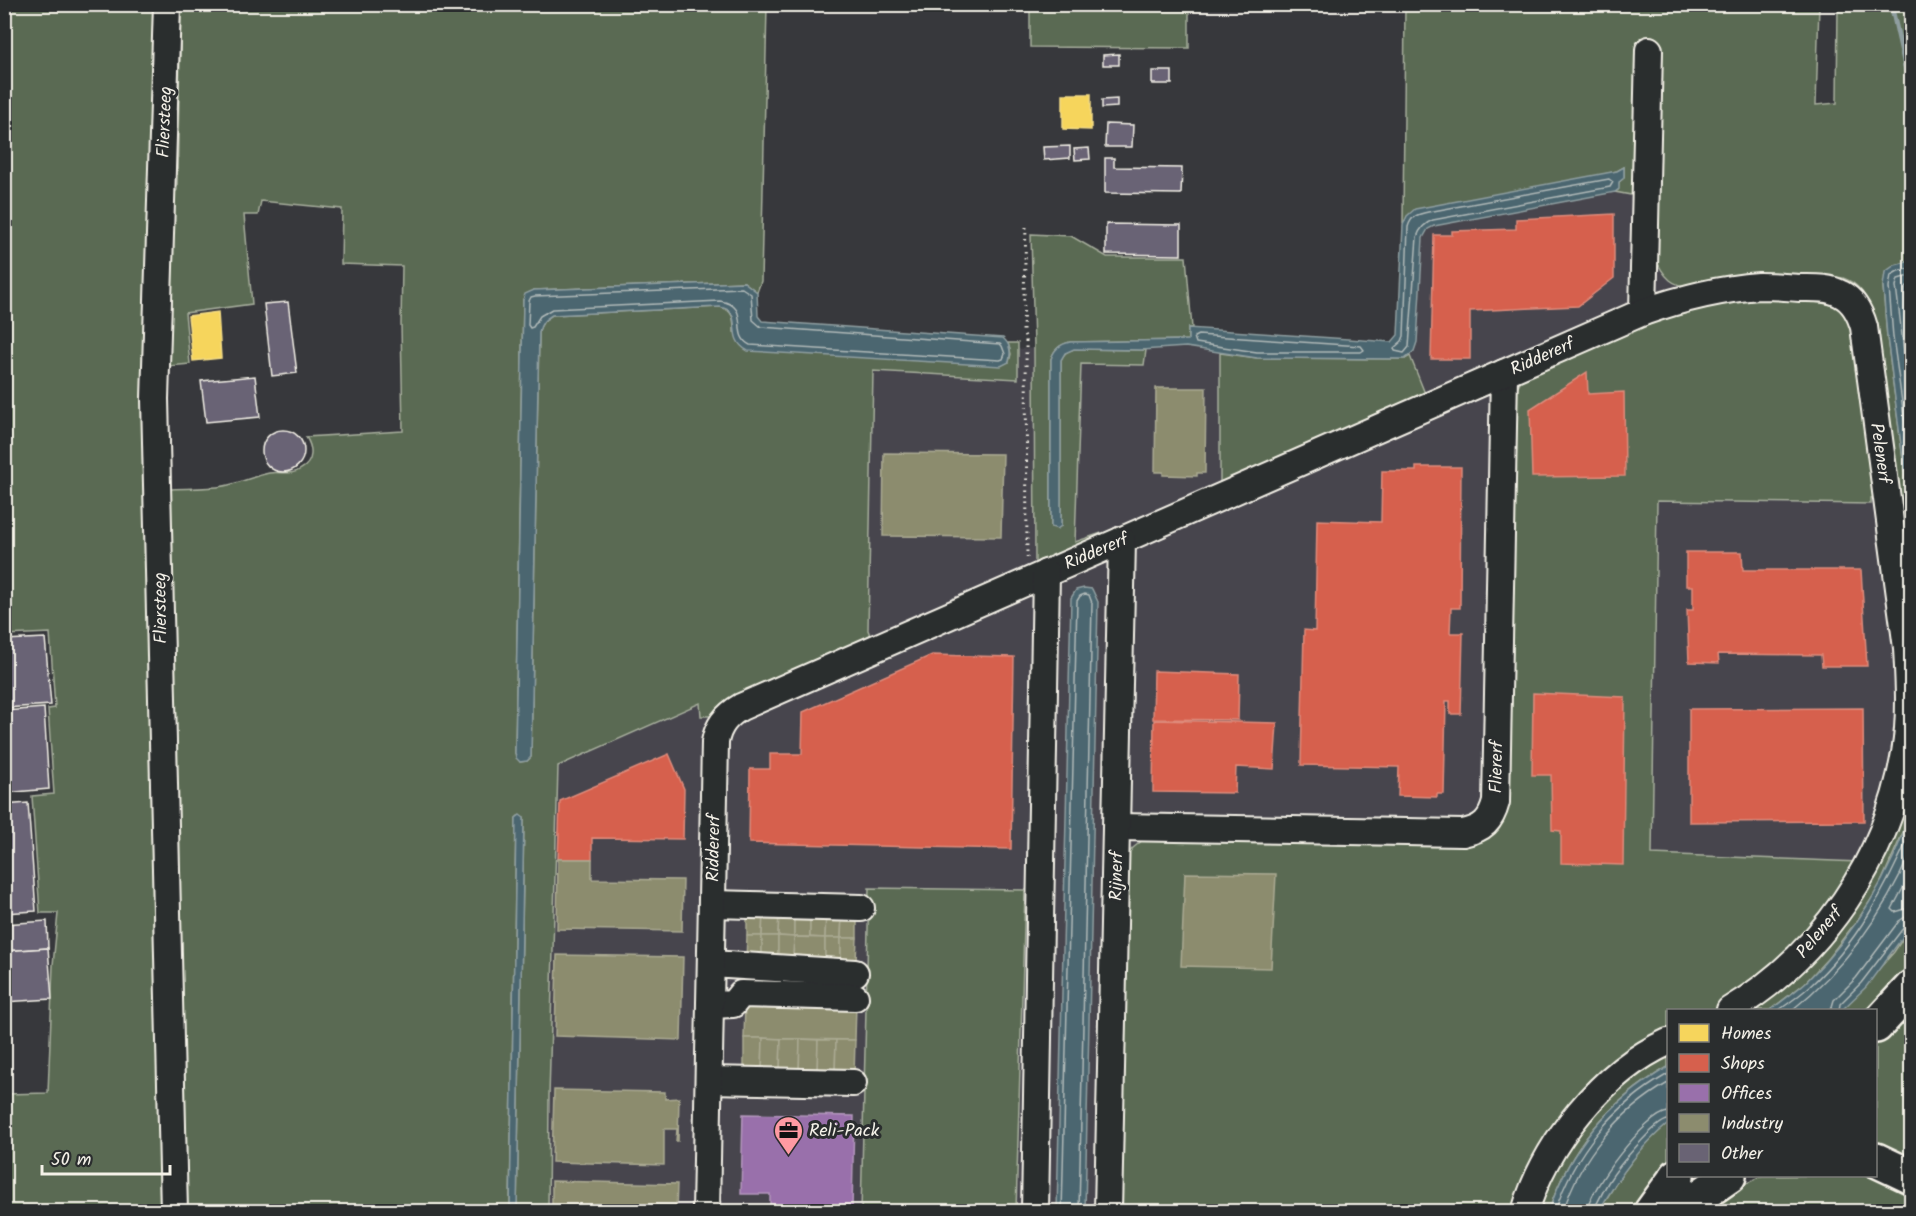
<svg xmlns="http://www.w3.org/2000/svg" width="1916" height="1216" font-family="Kalam,sans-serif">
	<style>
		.built { fill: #46454d }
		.green { fill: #5a6a52; stroke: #a7ae9d; stroke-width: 1.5 }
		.water { fill: #4b6670; stroke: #8f9ea0; stroke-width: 1.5 }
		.homes { fill: #f6d55c; stroke: #f5dd86; stroke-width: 1.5 }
		.shops { fill: #d6604d; stroke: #df8c7c; stroke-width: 1.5 }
		.offices { fill: #9970ab; stroke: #b497bd; stroke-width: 1.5 }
		.industry { fill: #8c8c6e; stroke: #abaa93; stroke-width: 1.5 }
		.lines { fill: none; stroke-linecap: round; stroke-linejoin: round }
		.shore { stroke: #b0b9b8; stroke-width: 1.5 }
		.stream { stroke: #8f9ea0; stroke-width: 5 }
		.building { fill: #696374; stroke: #f4f1e8; stroke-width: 1.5 }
		.minor-casing { stroke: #f4f1e8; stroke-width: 30 }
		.highway-casing { stroke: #f4f1e8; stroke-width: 38 }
		.path { stroke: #f4f1e8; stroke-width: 3; stroke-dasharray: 1.5 4.5; stroke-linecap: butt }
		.minor { stroke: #2a2d2e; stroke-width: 26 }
		.highway { stroke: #2a2d2e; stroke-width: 33 }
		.labels { text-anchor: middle; stroke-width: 6; stroke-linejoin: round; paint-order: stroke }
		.street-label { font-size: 18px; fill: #f4f1e8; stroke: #2a2d2e }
		.poi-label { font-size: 18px; fill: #f4f1e8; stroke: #2a2d2e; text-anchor: start }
	</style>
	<rect width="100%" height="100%" fill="#37383c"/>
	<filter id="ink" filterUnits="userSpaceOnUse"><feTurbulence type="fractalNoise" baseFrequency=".0167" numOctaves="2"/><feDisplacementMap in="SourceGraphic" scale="12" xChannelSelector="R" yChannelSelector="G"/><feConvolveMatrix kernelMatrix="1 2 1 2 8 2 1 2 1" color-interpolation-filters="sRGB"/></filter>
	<g filter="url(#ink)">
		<polygon class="built" points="1619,181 1810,263 1896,275 1912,373 1911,848 1902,874 1784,1010 1668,1010 1668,1082 1561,1211 514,1212 533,303 757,345 1014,349 1192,343 1402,348 1417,215"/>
		<g class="green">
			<polygon points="5,5 159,5 166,1211 5,1211 5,1094 48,1093 53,965 58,913 40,913 32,796 54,794 48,709 55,708 50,633 5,635"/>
			<path d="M181,5h586l-6,276 -4,11 -13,-10 -210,8 -11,9 -8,454 5,9 7,-1 4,-4 8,-425c2,-9 5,-12 13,-17l168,-8c14,3 14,13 14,25l275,30 2,-8 -3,-11h10v36l-145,-8 -5,259 4,10 -146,63 -14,13h-11l-1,-13 -142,63 -9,330 -1,115h-31l7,-393 -6,-2 -2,2 -6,393h-323l-9,-403 -9,-212 -1,-107c18,-1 38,0 56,-3 16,-3 30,-10 45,-13 11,-2 23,3 32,-4 13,-7 12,-21 5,-32l97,-6 -2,-107 1,-58 -61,-2 1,-55 -81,-8 -3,14h-14l8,89 -67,9 5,51 -21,2 2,-169 6,-7z"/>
			<polygon points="1030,5 1189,5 1189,48 1030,47"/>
			<path d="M1405,5h414l-3,100 21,-2 1,-98h73v256l-16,4 -12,21 4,51 24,184v88l-41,-302c-5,-14 -13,-24 -27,-29 -9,-2 -19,-2 -28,-2 -33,0 -67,4 -100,8 -14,2 -33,6 -45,-4 -19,-16 -26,-60 -34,-84l-21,-4 3,-2 1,-8 5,-4v-11l-7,4 -214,52z"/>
			<path d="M1031,234l40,2 36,21h79l6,71h-4v12l-118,2c-10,3 -15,6 -19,17v168l10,-1v-166c3,-7 6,-9 13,-11l72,1 -2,15 -63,-1 -6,178 26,-9 -1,7 -65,27 -1,-221z"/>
			<path d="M1760,296l70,3 22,21 26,177 -7,1v6l-214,-3 -5,353 207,8 -48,70 -80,68 -18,10h-45v22l-30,17 -121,162 -400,1 11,-358 5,-6 10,-8 329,3c17,-2 28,-11 33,-28l11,-426 7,-12 158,-68z"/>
			<polygon points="1220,353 1257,358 1405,359 1410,356 1426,396 1220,486"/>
			<polygon points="1911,763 1911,810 1907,823 1878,889 1859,918 1828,958 1805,983 1770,1010 1747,1010 1785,983"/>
			<polygon points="869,888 1025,890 1016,1211 861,1212"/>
			<polygon points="1911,926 1912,966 1910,969 1872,1010 1842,1010 1894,952"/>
			<polygon points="1911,997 1911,1170 1876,1153 1876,1034"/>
			<path d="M1668,1052v15c-57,33 -99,81 -119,144l-14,1 27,-60 46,-57z"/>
			<path d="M1668,1124v40l-21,25 -13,22 -35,1c18,-33 40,-65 69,-88z"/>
			<polygon points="1876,1175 1911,1194 1911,1211 1706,1212 1732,1190 1762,1176"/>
		</g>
		<g class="water">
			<path d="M1624,167v11l-5,4v7l-4,3 -181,34 -6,3 -5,9 -6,104 -3,9 -9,8 -148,-1 -71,-11 -45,3 -67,-1 -9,4 -4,7v166l-4,3 -6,-2v-168c3,-10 9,-15 19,-17l118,-2v-12l204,14 6,-7 5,-110 4,-9 8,-7 202,-38z"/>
			<polygon points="1911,261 1912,261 1911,521 1887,337 1883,286 1885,272 1895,265"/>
			<path d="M744,282l13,10 1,24 4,5 241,17c8,7 8,15 6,24l-8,4 -253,-15c-25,-13 -2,-39 -28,-44l-168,8c-8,5 -11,8 -13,17l-8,425 -4,4 -7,1 -4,-4 -1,-5 8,-453 2,-6 9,-4z"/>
			<polygon points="1084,588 1092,589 1098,602 1085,1211 1057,1212 1071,598 1076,590"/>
			<path d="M1911,810v116l-45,61 -24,23h-72c12,-9 25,-18 36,-28 48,-47 86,-108 105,-172z"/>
			<polygon points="520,815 524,818 517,1211 510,1212 516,818"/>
			<path d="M1668,1067v57c-29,23 -51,55 -69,87h-50c20,-63 62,-111 119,-144z"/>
		</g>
		<g class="homes">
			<polygon points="1063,94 1091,94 1091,130 1063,129"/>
			<polygon points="218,312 221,358 193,361 188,316"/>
		</g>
		<g class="shops">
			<polygon points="1614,214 1614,278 1578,306 1470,311 1470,359 1431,359 1434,235 1452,235 1452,231 1516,229 1516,219"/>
			<polygon points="1587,372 1588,394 1624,392 1625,476 1532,477 1530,409"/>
			<polygon points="1416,467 1461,467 1460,608 1451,608 1450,633 1463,633 1461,714 1450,714 1450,701 1446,701 1444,794 1437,794 1437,797 1398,796 1399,767 1301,765 1304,630 1315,631 1317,520 1381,522 1382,471 1416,471"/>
			<polygon points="1686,552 1742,552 1743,570 1861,570 1867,666 1822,666 1821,655 1718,654 1719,663 1689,662 1687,610 1693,610 1693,586 1686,586"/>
			<polygon points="932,655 1014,657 1011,849 749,843 750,769 770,769 770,754 802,754 803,712"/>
			<polygon points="1154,671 1239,674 1238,720 1153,719"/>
			<polygon points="1533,693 1625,697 1623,865 1561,863 1561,831 1552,830 1551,775 1532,775"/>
			<polygon points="1863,708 1864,821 1689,822 1689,709"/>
			<polygon points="1154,720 1277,723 1274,769 1236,767 1235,793 1153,792"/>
			<polygon points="669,754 684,789 683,839 592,838 592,859 558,859 560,801"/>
		</g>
		<polygon class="offices" points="743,1114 854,1116 852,1210 770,1208 770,1194 741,1194"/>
		<g class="industry">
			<polygon points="1156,388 1206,388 1205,473 1197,473 1197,476 1163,475 1163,472 1155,472"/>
			<polygon points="884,453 1003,454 1001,537 883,536"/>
			<polygon points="558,859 592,859 592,879 683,880 682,931 557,929"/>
			<polygon points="1185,873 1276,874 1271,968 1181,966"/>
			<polygon points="747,912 763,913 762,936 747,936"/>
			<polygon points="763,913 779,913 778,936 762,936"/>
			<polygon points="779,913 794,914 794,937 778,936"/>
			<rect x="794" y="914" width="16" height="23"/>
			<polygon points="810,914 826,914 825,938 810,937"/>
			<polygon points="826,914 842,915 841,938 825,938"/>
			<polygon points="842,915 857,915 857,938 841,938"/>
			<polygon points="747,936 762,936 762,959 746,959"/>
			<polygon points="762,936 778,936 778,960 762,959"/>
			<polygon points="778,936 794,937 793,960 778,960"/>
			<polygon points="794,937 825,938 825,961 793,960"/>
			<rect x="825" y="938" width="16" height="23"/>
			<polygon points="841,938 857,938 856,962 841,961"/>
			<polygon points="557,955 683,957 681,1040 555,1036"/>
			<polygon points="745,1003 856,1005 855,1040 744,1038"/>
			<polygon points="744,1038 763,1038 762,1074 744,1073"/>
			<polygon points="763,1038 781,1039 780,1074 762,1074"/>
			<polygon points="781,1039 800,1039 799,1075 780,1074"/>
			<polygon points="800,1039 818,1040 817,1075 799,1075"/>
			<polygon points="818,1040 836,1040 835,1075 817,1075"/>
			<polygon points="836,1040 855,1040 854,1076 835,1075"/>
			<polygon points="554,1090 665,1092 665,1099 679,1098 678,1141 676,1141 677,1129 664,1129 664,1165 552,1162"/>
			<polygon points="552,1181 677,1184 676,1212 552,1212"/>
		</g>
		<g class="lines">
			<g class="shore">
				<path d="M1609,179l4,3 -3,5 -177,33c-8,3 -13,8 -16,17l-8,110 -5,6 -9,-2 -1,-3 8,-7 2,-5 4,-109c3,-11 10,-13 20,-15z"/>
				<polyline points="1912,268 1898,271 1891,275 1889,287 1893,337 1912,475"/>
				<polyline points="1912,275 1898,279 1896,286 1912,417"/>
				<polyline points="1912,284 1907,286 1906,288 1912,348"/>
				<path d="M742,288l9,6 2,26 8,7 239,17 2,2 3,8 -2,5 -3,1 -250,-15c-21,-10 3,-39 -30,-44l-168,8 -12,7 -7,11 -3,1 -2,-3 1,-24 2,-4 4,-1z"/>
				<polygon points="1198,335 1361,346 1364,350 1361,352 1257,352 1196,343 1194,337"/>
				<polyline points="1912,871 1892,909 1895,912 1912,907"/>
				<path d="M1779,1010c10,-7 20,-14 30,-23 47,-42 78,-100 103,-158"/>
				<path d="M1792,1010c53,-42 93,-98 120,-161"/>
				<polyline points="1831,1010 1834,1000 1856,978 1899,921 1905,917 1912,916"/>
				<polyline points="1839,1010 1840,1004 1861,983 1904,927 1912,924"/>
				<polyline points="1062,1212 1077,601 1080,596 1085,594 1089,595 1092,603 1079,1212"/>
				<path d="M1555,1212c19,-60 59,-107 113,-138"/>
				<path d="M1563,1212c17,-55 56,-101 105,-129"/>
				<path d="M1587,1212c1,-22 60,-99 81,-100"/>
				<path d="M1594,1212l1,-5c5,-9 9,-18 14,-26 8,-13 46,-60 59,-61"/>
			</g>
			<polyline class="stream" points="1891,4 1912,97"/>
		</g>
		<g class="building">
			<polygon points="961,4 991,4 991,8 961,9"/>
			<polygon points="1119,54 1119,65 1103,65 1103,55"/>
			<rect x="1152" y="71" width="20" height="13"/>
			<polygon points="1117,99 1117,107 1102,108 1102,100"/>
			<polygon points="1106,124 1133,125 1132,147 1105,147"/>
			<polygon points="1070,146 1070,158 1044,160 1043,147"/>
			<polygon points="1089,148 1090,159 1075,160 1074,149"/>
			<polygon points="1105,158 1114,158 1114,167 1182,168 1181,194 1105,193"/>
			<polygon points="1106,224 1181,225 1181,255 1106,254"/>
			<polygon points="288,302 297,373 272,376 264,304"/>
			<polygon points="255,376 260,417 206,422 201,381"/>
			<circle cx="283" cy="451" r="21"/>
			<polygon points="45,638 51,705 4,708 4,640"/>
			<polygon points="44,708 49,789 4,793 4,711"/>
			<polygon points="28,803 36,911 4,913 4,805"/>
			<polygon points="47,921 48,948 4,951 4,924"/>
			<polygon points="48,948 52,999 4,1002 4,951"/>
		</g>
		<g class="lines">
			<defs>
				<g id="minor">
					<polyline points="167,4 155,399 174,1212"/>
					<polyline points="1643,312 1649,50"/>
					<path d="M1117,827l346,6c20,-4 28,-12 33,-31l8,-429"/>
					<polyline points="712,904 861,908"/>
					<polyline points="711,964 855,973"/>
					<polyline points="710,1005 733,1004 741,994 855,997"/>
					<polyline points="709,1080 853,1083"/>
					<path d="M706,1212l9,-470c3,-17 12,-27 26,-35l902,-395c37,-13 76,-23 116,-26 14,0 28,1 41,2 13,0 29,-1 41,6 12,6 19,19 23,33l43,321c2,35 4,71 -2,105 -18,106 -83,202 -175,257"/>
					<polyline points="1035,1212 1046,573"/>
					<polyline points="1108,1212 1122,540"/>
					<path d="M1525,1212c20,-69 78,-141 143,-170"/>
				</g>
				<g id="highway">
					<polyline points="1876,1026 1912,987"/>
					<polyline points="1876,1160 1912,1177"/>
					<polyline points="1651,1212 1677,1176"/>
					<polyline points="1686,1212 1703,1194 1729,1176"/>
				</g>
			</defs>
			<use href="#minor" class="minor-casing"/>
			<use href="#highway" class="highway-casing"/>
			<polyline class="path" points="1026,227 1023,331 1026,339 1027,561"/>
			<use href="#minor" class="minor"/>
			<use href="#highway" class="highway"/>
		</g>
	</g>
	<defs>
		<symbol id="office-pin" viewBox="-11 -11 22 30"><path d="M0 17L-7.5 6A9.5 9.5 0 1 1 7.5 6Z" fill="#ff9aa2" stroke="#2a2d2e"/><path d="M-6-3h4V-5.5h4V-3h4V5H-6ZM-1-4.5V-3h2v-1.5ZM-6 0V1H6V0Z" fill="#111"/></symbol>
	</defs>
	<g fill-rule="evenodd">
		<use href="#office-pin" x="772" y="1114" width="33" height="45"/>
	</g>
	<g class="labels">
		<g class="street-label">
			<text transform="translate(164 122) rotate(-88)" y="6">Fliersteeg</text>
			<text transform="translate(1542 356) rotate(-24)" y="6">Riddererf</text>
			<text transform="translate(1881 453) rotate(82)" y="6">Pelenerf</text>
			<text transform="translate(1096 551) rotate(-23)" y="6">Riddererf</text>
			<text transform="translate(160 608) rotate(-91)" y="6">Fliersteeg</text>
			<text transform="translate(1496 767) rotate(-89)" y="6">Fliererf</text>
			<text transform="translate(713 848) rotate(-89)" y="6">Riddererf</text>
			<text transform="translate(1116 876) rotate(-89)" y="6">Rijnerf</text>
			<text transform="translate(1819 932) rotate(-50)" y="6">Pelenerf</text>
		</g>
		<g class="poi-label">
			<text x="809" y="1136">Reli-Pack</text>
		</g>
	</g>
	<rect width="1916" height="1216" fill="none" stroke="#2a2d2e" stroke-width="24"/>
	<rect x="12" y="12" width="1892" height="1192" fill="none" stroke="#f4f1e8" stroke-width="2" filter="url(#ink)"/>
	<rect x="1667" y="1009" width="210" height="168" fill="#2a2d2e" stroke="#7b7b78" stroke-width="1.5"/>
	<rect x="1679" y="1024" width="30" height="18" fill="#f6d55c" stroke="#7b7b78" stroke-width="1.5"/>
	<text x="1721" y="1039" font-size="18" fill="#f4f1e8">Homes</text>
	<rect x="1679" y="1054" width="30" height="18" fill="#d6604d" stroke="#7b7b78" stroke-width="1.5"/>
	<text x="1721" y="1069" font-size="18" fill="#f4f1e8">Shops</text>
	<rect x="1679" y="1084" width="30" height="18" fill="#9970ab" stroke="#7b7b78" stroke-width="1.5"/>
	<text x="1721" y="1099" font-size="18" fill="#f4f1e8">Offices</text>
	<rect x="1679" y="1114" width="30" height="18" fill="#8c8c6e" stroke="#7b7b78" stroke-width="1.5"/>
	<text x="1721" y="1129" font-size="18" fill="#f4f1e8">Industry</text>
	<rect x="1679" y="1144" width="30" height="18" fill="#696374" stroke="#7b7b78" stroke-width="1.5"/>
	<text x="1721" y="1159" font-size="18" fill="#f4f1e8">Other</text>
	<path d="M42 1165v9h128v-9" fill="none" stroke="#f4f1e8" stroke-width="3"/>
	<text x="51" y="1165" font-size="18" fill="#f4f1e8" stroke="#2a2d2e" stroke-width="4.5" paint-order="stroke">50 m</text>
</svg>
